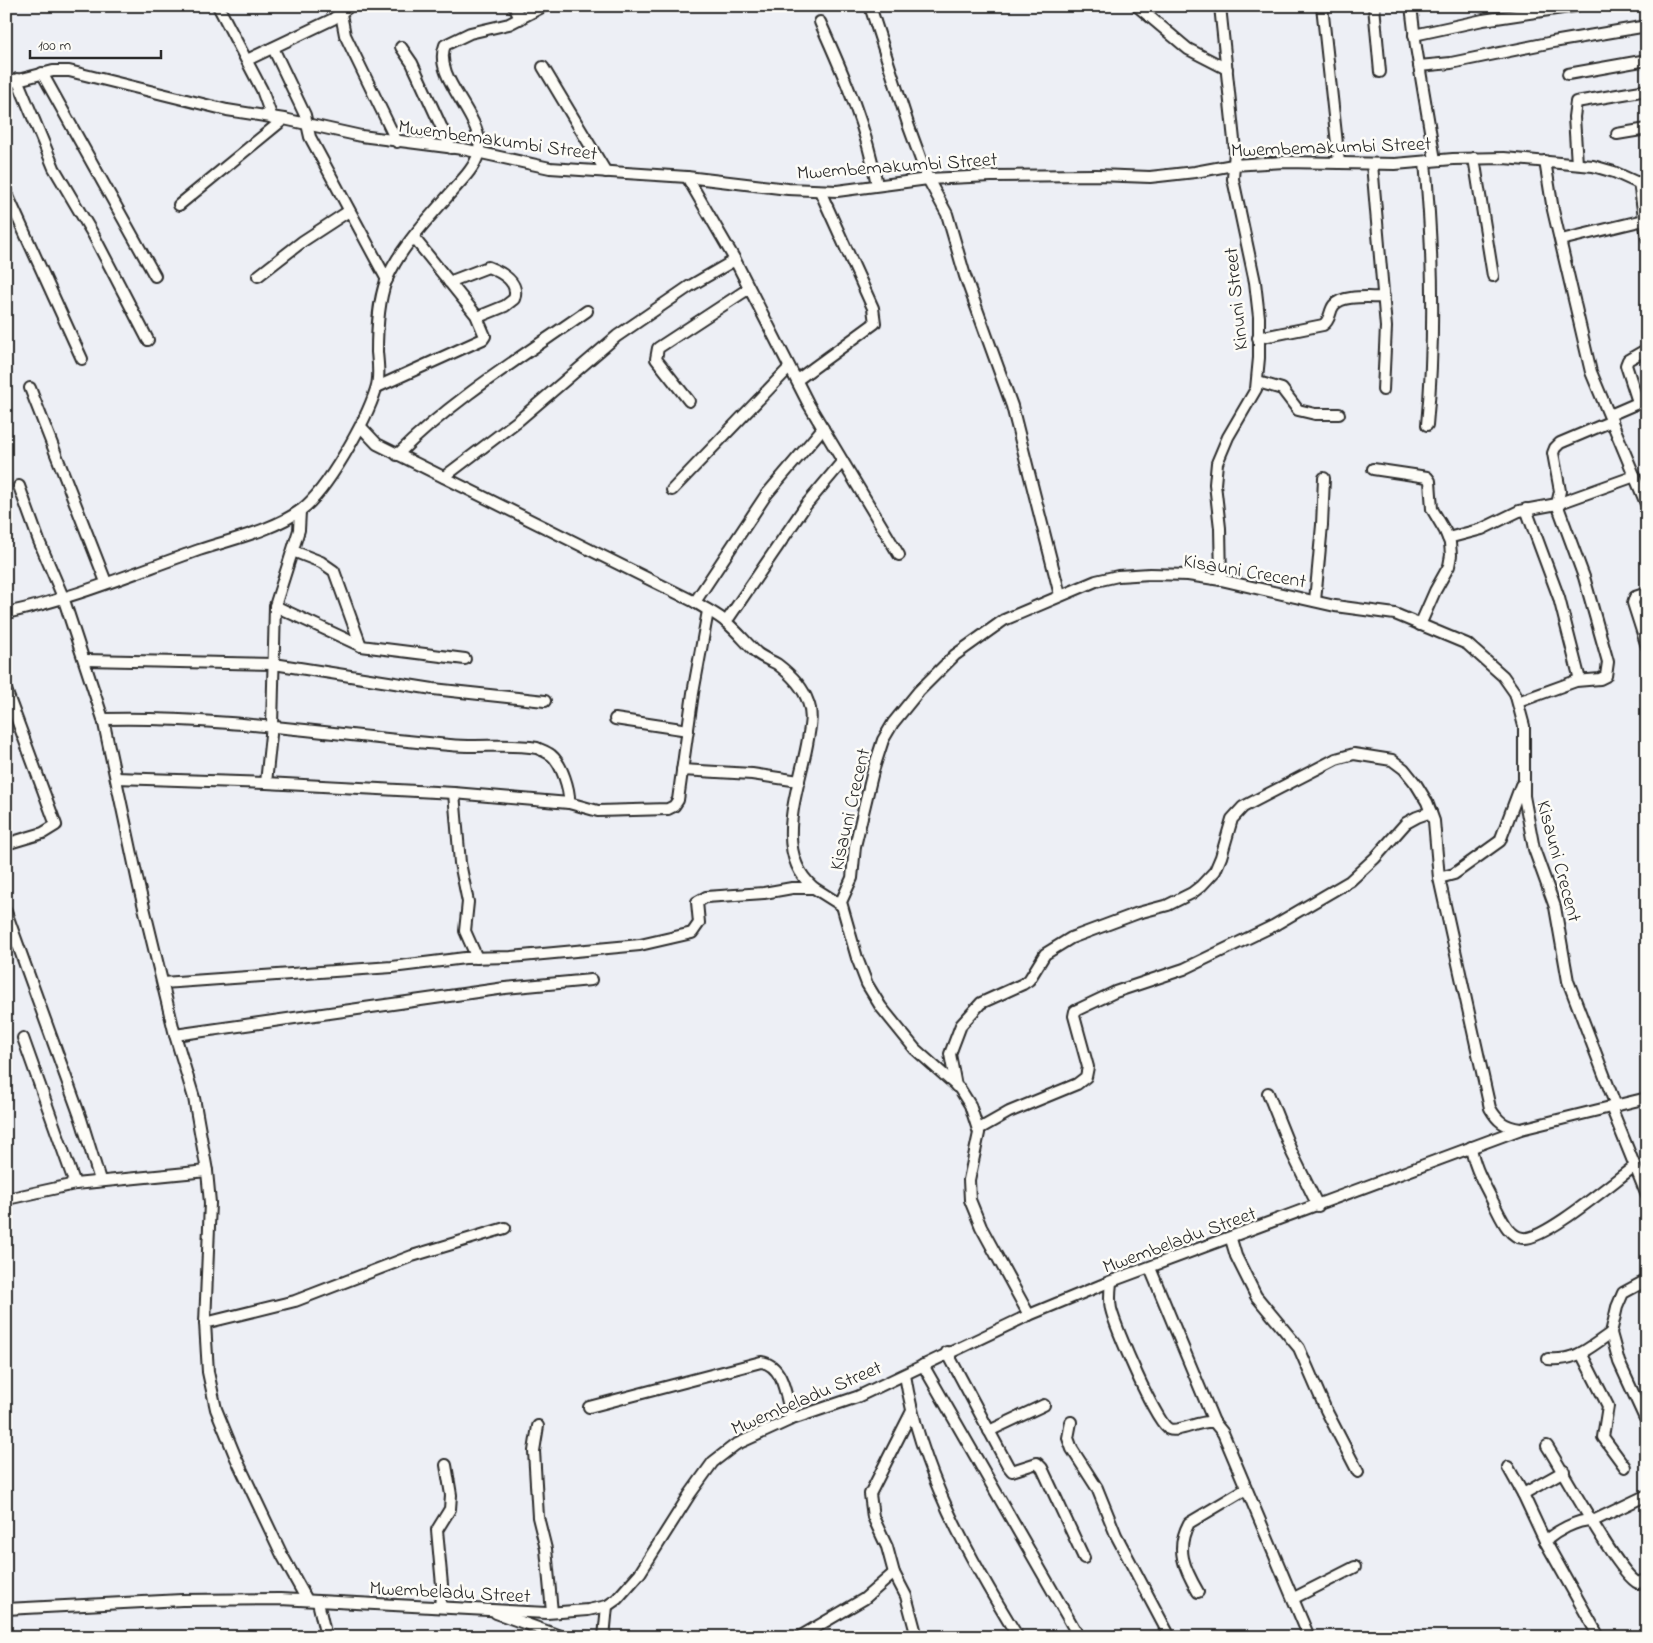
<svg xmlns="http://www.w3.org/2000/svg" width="1653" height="1643" font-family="'Indie Flower',sans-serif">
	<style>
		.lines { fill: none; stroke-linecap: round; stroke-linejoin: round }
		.minor-casing { stroke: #2b2b2b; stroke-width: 14 }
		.minor { stroke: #fdfcf7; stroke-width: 10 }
		.labels { text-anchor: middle; stroke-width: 5; stroke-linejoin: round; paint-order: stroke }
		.street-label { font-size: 20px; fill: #2b2b2b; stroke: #fdfcf7 }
	</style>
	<rect width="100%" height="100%" fill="#edeff5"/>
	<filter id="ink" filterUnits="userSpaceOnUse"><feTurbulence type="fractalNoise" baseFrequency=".02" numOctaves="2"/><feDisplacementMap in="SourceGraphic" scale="10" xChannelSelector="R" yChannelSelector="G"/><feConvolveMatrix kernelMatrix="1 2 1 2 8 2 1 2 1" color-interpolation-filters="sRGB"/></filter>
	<g filter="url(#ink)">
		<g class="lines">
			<defs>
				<g id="minor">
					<polyline points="218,6 262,90 272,118"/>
					<polyline points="514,6 520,19"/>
					<polyline points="870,6 909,127 928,179 947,214 965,276 1012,406 1060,595"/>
					<polyline points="1137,6 1188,49 1227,69"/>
					<polyline points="1220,6 1235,150 1233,179 1255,282 1259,317 1259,358 1256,389 1228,437 1217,463 1215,484 1220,528 1221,580"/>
					<polyline points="1322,6 1339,162"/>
					<polyline points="1374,6 1380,72"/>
					<polyline points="1411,6 1416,47 1435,160"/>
					<polyline points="341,14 345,35 397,142"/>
					<path d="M820,22c24,53 47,107 57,163"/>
					<polyline points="1414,35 1483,20 1576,6"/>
					<polyline points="401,47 412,63 451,148"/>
					<polyline points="273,48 305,115 310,137 387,280"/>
					<polyline points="247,60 333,19 350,6"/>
					<polyline points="1419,66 1451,63 1553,42 1647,26"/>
					<polyline points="543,67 606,172"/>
					<polyline points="42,73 155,276"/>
					<polyline points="1568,74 1647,60"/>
					<polyline points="17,79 54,168 94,236 148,340"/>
					<polyline points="6,83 53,71 69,71 227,110 284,119 361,136 463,149 550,168 687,177 788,189 837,191 928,179 991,176 1097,175 1150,177 1195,172 1233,165 1284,162 1395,164 1453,159 1504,158 1593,166 1614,172 1647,187"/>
					<polyline points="1617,134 1647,129"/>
					<polyline points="1474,158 1493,276"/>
					<polyline points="1545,161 1553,210 1591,372 1647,506"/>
					<path d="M1425,162c8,86 10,178 2,263"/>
					<polyline points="1372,164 1386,327 1383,390"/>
					<polyline points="1577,164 1574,117 1576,102 1647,90"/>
					<polyline points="687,177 734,258 809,405 899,555"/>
					<polyline points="1639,182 1647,238"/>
					<polyline points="6,192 82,359"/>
					<polyline points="179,205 284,119"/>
					<polyline points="1561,240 1644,220"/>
					<polyline points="258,276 303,241 349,211"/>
					<path d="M449,282l39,-15c13,5 32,15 26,32l-9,7 -27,11"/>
					<path d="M1258,338l65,-13c8,-5 6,-14 11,-20 10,-11 37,-7 50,-8"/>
					<polyline points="797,380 875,323 873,308 820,191"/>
					<polyline points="1258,382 1282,389 1298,410 1315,414 1339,414"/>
					<polyline points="377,387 483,339 485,336 476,315 414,238"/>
					<polyline points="30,388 106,582"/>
					<polyline points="689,401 656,359 658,348 748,289"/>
					<polyline points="1638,402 1626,365 1628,360 1647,349"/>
					<polyline points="1610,415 1647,399"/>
					<path d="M361,427l16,17 318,158c10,7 24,13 32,21 11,9 19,20 30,30 6,5 13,7 20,11 12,9 26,23 31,38 5,12 2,25 0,37 -7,46 -38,112 6,149"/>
					<path d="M397,455c56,-56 126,-99 190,-144"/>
					<polyline points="1373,469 1427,477 1430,481 1432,509 1445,531 1450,543 1451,555 1449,566 1435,591 1420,625"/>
					<polyline points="444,477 519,420 617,336 690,286 735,260"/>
					<polyline points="19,486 39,541 63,597 103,719 139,887 175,1035 194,1098 207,1171 210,1203 205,1323 208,1372 216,1409 236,1458 282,1555 307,1600"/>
					<polyline points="672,490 789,368"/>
					<polyline points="1526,509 1559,598 1580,680"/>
					<polyline points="1448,538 1482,529 1519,511 1557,504 1635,476"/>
					<polyline points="293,551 321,562 334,571 361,646"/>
					<polyline points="1647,593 1635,597 1633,603 1647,647"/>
					<polyline points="1315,601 1322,525 1324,478"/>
					<polyline points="695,602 766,495 823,428"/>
					<polyline points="275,606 361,646 465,659"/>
					<path d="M6,613c66,-14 130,-41 193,-63 33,-11 73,-19 102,-40 26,-19 65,-89 75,-121 4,-11 2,-26 1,-37 0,-24 1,-49 9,-71 14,-34 44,-64 68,-92 9,-10 20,-21 24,-34 11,-36 -47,-75 -33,-110l25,-12 39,-9 35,-18"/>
					<polyline points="726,622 806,505 842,462"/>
					<polyline points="85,660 274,664 433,689 545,701"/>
					<polyline points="6,690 56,825 43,833 6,844"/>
					<polyline points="1518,702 1576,681 1600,679 1606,676 1608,662 1584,577 1557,504 1560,491 1553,453 1555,448 1560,443 1612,421"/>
					<path d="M103,719c116,-3 231,16 347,26 29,3 58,-2 87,3 4,2 10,4 14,7 11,9 19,35 18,48"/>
					<polyline points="615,719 688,730"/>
					<polyline points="682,770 752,774 799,781"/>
					<polyline points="116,778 266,783 454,793 569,803 598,811 668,809 674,806 678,800 693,693 708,611"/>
					<polyline points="266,783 272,725 275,606 299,530 300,511"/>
					<polyline points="454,793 460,863 468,902 465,931 477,958"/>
					<polyline points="1439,878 1454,874 1500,841 1521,785"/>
					<polyline points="6,912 81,1119 100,1180"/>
					<polyline points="163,983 392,967 465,958 511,957 640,945 692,933 699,923 697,902 706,897 764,893 792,888 814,888 841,905"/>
					<polyline points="175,1035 505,988 591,980"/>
					<polyline points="23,1038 75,1184"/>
					<path d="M956,1086l-6,-32 11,-29 20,-22 42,-19 6,-4 16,-26 26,-16 67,-25 30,-8 24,-12 9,-7 14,-15 6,-14 11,-38 11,-12 93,-48 18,-5 38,6 12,9 12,15 11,18 7,19 5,57 51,230c8,14 14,18 30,21"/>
					<polyline points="1268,1093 1292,1153 1318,1206"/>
					<polyline points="1611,1107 1647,1196"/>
					<polyline points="979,1129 1009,1112 1077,1084 1086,1077 1088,1067 1074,1016 1075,1011 1115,992 1184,969 1273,926 1350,881 1375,858 1406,823 1417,817 1431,812"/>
					<path d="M1471,1147c3,21 14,38 23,57 6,11 14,33 29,34 21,3 92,-58 112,-72"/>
					<polyline points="7,1199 75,1184 207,1171"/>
					<polyline points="1231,1239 1236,1256 1256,1296 1299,1348 1326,1410 1358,1472"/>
					<polyline points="1150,1268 1214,1422"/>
					<polyline points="1647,1280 1623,1293 1617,1307 1611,1333 1619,1362 1647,1423"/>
					<path d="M1111,1282c-1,9 -2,18 0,27 4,17 45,115 58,120 9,4 31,-9 45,-7l9,11 86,204"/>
					<polyline points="1029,1315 981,1227 970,1200 969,1180 979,1133 970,1105 960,1089 915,1049 881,1007 867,984 857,958 841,902 852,878 855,846 873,771 883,740 893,723 919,691 955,655 1004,620 1096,581 1118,576 1150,574 1188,575 1221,580 1335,606 1395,614 1467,644 1503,676 1515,693 1524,726 1524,796 1534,849 1555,907 1568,981 1616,1106"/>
					<polyline points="205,1323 295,1301 412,1256 505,1228"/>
					<polyline points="947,1352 1008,1466 1012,1471 1037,1463 1042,1468 1084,1558"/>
					<polyline points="1581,1353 1608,1406 1603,1437 1625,1467"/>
					<path d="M1548,1359c29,2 39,-10 63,-26"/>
					<polyline points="923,1365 1079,1637"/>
					<path d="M905,1375c15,95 63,181 113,262"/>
					<path d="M589,1407l172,-45c24,3 25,38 31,57"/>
					<polyline points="912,1411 870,1494 873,1517 887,1547 894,1573 906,1596 917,1637"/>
					<polyline points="1071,1422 1068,1438 1072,1449 1097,1488 1116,1535 1170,1637"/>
					<polyline points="538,1426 534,1451 538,1517 546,1549 552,1612"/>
					<polyline points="989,1431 1044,1405"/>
					<path d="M1547,1446c15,23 72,129 91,137l9,-4"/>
					<polyline points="1508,1467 1523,1494 1564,1471"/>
					<polyline points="1523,1494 1545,1541 1599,1637"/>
					<polyline points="1593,1521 1647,1495"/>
					<path d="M1545,1541c12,-10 31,-21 47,-21"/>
					<path d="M1198,1592c-14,-24 -23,-43 -9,-69l57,-34"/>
					<polyline points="1294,1598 1355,1567"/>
					<polyline points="318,1602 326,1637"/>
					<polyline points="440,1607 442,1585 437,1530 450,1509 451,1495 446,1465"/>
					<polyline points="6,1609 182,1600 280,1599 547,1613 588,1610 607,1606 617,1599 640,1573 690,1494 713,1462 735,1445 792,1419 857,1397 1029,1315 1109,1282 1521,1129 1647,1098"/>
					<polyline points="496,1613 563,1637"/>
					<polyline points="604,1637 607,1606"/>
					<polyline points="799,1637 864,1599 894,1573"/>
				</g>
			</defs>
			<use href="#minor" class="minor-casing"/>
			<use href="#minor" class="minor"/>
		</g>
	</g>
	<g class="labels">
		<g class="street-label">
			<text transform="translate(498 139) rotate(8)" y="7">Mwembemakumbi Street</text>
			<text transform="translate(1331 146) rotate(-2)" y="7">Mwembemakumbi Street</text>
			<text transform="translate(897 165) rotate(-4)" y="7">Mwembemakumbi Street</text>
			<text transform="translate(1235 299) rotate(-96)" y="7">Kinuni Street</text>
			<text transform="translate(1245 570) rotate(10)" y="7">Kisauni Crecent</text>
			<text transform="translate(849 809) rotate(-77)" y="7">Kisauni Crecent</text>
			<text transform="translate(1560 861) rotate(75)" y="7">Kisauni Crecent</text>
			<text transform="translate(1179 1239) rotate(-20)" y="7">Mwembeladu Street</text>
			<text transform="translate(806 1397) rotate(-23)" y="7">Mwembeladu Street</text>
			<text transform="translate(450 1591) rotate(3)" y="7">Mwembeladu Street</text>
		</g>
	</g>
	<rect width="1653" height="1643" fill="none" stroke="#fdfcf7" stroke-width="25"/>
	<rect x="12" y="12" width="1628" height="1618" fill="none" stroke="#2b2b2b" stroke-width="2" filter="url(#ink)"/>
	<path d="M30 50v8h131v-8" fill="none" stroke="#2b2b2b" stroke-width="2.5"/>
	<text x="38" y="50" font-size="15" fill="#2b2b2b" stroke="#fdfcf7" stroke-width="4" paint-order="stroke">100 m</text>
</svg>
